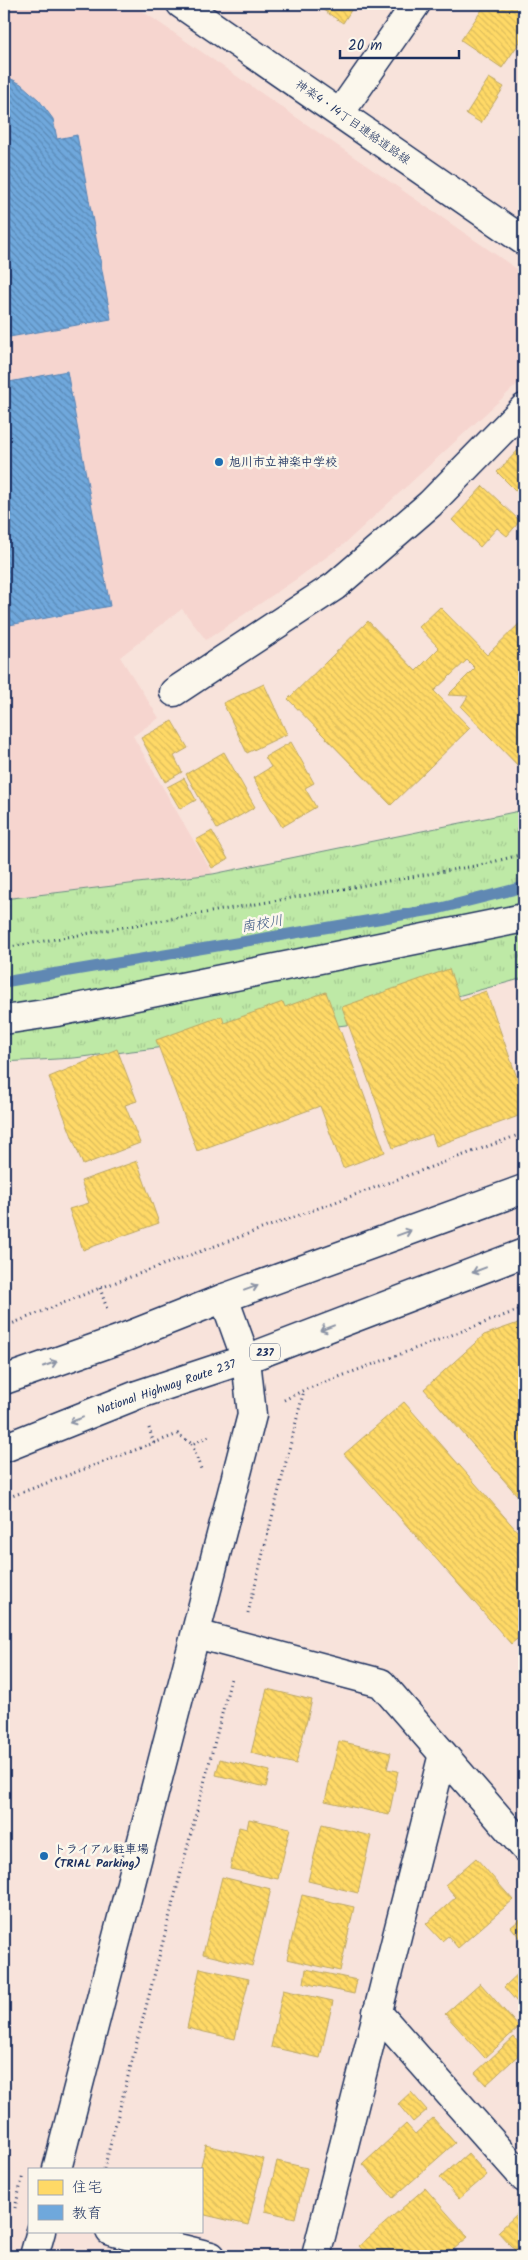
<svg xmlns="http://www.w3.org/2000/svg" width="528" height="2260" font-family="Kalam,'Klee One',sans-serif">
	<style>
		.built { fill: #f6d5cf }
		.grass { fill: url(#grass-tufts); stroke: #6c8c82 }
		.homes { fill: url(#homes-back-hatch); stroke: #bba664 }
		.schools { fill: url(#schools-back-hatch); stroke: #5684b6 }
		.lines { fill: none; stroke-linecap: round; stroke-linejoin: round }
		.stream { stroke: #6088b3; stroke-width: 11 }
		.minor-casing { stroke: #1b2f5e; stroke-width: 31 }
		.highway-casing { stroke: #1b2f5e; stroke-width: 31 }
		.path { stroke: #1b2f5e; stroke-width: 3; stroke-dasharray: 1 4; stroke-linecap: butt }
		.minor { stroke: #fbf7ec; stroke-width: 28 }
		.highway { stroke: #fbf7ec; stroke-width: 28 }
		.oneway { stroke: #8b93a5 }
		.poi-dot { fill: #1f6fb2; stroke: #fbf7ec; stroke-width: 2 }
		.labels { text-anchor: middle; stroke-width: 5; stroke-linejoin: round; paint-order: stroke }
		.shield { fill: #fbf7ec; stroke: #5e6b89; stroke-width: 1 }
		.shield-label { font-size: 11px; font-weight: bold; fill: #1b2f5e }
		.street-label { font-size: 12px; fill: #1b2f5e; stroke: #fbf7ec }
		.poi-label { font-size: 12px; font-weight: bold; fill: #1b2f5e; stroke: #fbf7ec; text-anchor: start }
		.water-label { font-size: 14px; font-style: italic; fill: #385481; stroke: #fbf7ec }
	</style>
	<defs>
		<pattern id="grass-tufts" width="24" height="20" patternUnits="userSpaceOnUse" patternTransform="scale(1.25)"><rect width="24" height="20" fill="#bee9a6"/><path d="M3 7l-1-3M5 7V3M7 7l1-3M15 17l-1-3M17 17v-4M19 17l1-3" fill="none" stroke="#a3c891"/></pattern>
		<pattern id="homes-back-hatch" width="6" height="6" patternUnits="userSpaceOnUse" patternTransform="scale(1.25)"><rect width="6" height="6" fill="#ffd966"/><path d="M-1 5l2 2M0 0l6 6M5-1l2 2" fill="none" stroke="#dabb5b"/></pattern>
		<pattern id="schools-back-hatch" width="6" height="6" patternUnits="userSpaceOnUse" patternTransform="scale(1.25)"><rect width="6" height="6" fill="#6fa8dc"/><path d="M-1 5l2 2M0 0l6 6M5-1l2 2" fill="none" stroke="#5a89b6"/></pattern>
	</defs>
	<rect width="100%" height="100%" fill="#f8e3db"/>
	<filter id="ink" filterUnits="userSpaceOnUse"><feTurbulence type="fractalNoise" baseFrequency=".02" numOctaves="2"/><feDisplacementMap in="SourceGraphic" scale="10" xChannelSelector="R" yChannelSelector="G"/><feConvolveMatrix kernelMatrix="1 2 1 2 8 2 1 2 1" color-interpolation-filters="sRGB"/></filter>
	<g filter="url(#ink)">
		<polygon class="built" points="4,4 132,4 524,274 524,378 343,545 295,580 206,640 182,609 120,657 159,718 133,736 213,874 4,899"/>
		<polygon class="grass" points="524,810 524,978 354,1024 74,1058 4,1062 4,899 213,874"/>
		<g class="homes">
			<polygon points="319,4 355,4 343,23 317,6"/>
			<polygon points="486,4 524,4 524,36 502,68 461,40"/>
			<polygon points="489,78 504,87 481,123 466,114"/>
			<polygon points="524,444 524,499 497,472"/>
			<polygon points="483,486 520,521 507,536 497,528 480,547 452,520"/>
			<polygon points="440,607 487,655 524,619 524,772 461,707 468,696 448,695 475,668 467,660 434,691 470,728 391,805 288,699 368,621 416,671 439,648 419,627"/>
			<polygon points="264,684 287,734 247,753 223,703"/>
			<polygon points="172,721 188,748 174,756 182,772 165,782 141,738"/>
			<polygon points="291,742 314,783 305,788 316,807 282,827 253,778 271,767 265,757"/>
			<polygon points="224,752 255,807 217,829 186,774"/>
			<polygon points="184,778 196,800 180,809 167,787"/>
			<polygon points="212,831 228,859 212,868 196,840"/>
			<polygon points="449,969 460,1000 486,991 524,1097 524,1114 436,1146 432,1134 393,1148 342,1007"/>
			<polygon points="326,992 385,1152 343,1168 320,1106 197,1151 156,1040 222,1016 224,1023 283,1002 285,1007"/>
			<polygon points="117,1049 137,1101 125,1105 140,1143 83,1165 49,1077"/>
			<polygon points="137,1161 159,1223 83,1250 69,1209 89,1203 81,1181"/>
			<polygon points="524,1321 524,1503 424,1389 484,1335"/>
			<polygon points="404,1402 524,1539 524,1637 522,1635 511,1644 344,1454"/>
			<polygon points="267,1689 312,1700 296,1764 251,1753"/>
			<polygon points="339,1741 391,1753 387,1769 398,1771 389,1815 325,1801"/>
			<polygon points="220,1759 270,1771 266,1787 216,1775"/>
			<polygon points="249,1819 290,1828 278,1879 230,1869 239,1827 247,1829"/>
			<polygon points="322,1824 371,1836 358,1893 308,1881"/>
			<polygon points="476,1858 513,1900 458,1948 448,1936 442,1941 426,1924 456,1897 445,1885"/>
			<polygon points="222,1877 271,1889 252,1966 203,1954"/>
			<polygon points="302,1895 354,1907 340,1971 287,1959"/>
			<polygon points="524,1916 524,1941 523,1942 511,1927"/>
			<polygon points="200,1968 249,1979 235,2039 187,2028"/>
			<polygon points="524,1968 524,2010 504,1987"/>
			<polygon points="306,1969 357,1980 354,1994 304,1983"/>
			<polygon points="480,1983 519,2027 485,2058 445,2014"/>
			<polygon points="283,1990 333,2001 320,2058 271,2047"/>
			<polygon points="514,2037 524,2050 486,2085 475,2073"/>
			<polygon points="411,2092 427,2110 413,2122 398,2104"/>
			<polygon points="433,2118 455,2143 393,2198 363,2164 406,2124 415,2134"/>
			<polygon points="206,2145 264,2159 248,2225 201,2214 200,2169"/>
			<polygon points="468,2153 487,2175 459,2199 440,2178"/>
			<polygon points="277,2161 307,2168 295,2218 265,2211"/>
			<polygon points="425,2188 468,2237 446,2256 368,2256 359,2246"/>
			<polygon points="518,2213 524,2220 524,2253 520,2256 498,2232"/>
		</g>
		<g class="schools">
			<polygon points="4,75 21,84 39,100 53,119 57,139 77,135 111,319 4,338"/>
			<polygon points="67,371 110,606 4,626 4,383"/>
		</g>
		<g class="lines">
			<polyline class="stream" points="4,982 437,909 524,887"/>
			<defs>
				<g id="minor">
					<polyline points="181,4 524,241"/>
					<polyline points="340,113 416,4"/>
					<polyline points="174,692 335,586 430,504 524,408"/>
					<polyline points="4,1020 57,1012 524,918"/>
					<polyline points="196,1634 381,1683 524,1847"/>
					<polyline points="377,2012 524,2178"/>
					<polyline points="57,2169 252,1415 246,1359 224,1298"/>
					<polyline points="110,2231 211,2256"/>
					<polyline points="34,2256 41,2231"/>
					<polyline points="316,2256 443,1754"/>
				</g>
				<g id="highway">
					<polyline points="4,1380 118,1340 224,1298 524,1189"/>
					<polyline points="4,1448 137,1395 246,1359 524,1253"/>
				</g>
			</defs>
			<use href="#minor" class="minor-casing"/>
			<use href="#highway" class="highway-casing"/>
			<g class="path">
				<polyline points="4,948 480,865 524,854"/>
				<polyline points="100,1288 107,1309"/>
				<polyline points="4,1327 100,1288 524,1133"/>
				<polyline points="284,1400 304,1390 524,1308"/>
				<polyline points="149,1428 154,1444"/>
				<polyline points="192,1444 201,1469"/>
				<polyline points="4,1499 178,1434 192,1444 211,1435"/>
				<polyline points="248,1613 304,1390"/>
				<polyline points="104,2169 231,1679"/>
				<polyline points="15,2208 23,2175"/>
			</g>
			<use href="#minor" class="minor"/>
			<use href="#highway" class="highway"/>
		</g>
		<defs><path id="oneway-shaft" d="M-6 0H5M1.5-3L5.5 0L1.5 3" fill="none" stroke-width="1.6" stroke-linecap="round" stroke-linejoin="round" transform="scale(1.25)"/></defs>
		<g class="oneway">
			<use href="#oneway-shaft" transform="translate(404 1233) rotate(-20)"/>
			<use href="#oneway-shaft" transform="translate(479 1270) rotate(159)"/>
			<use href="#oneway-shaft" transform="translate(251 1288) rotate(-20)"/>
			<use href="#oneway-shaft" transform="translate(327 1328) rotate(159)"/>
			<use href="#oneway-shaft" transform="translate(50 1364) rotate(-19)"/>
			<use href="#oneway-shaft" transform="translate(76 1420) rotate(159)"/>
		</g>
	</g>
	<g class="poi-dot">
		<circle cx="219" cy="462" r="5"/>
		<circle cx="44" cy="1856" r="5"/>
	</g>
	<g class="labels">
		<rect class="shield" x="250" y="1343.5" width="30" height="17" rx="4"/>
		<g class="shield-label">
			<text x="265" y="1356">237</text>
		</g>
		<g class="street-label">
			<text transform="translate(353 122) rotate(35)" y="4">神楽4・14丁目連絡道路線</text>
			<text transform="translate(166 1387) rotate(-19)" y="4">National Highway Route 237</text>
		</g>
		<g class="poi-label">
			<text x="229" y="466">旭川市立神楽中学校</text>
			<text x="54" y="1853">トライアル駐車場<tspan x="54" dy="14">(TRIAL Parking)</tspan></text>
		</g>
		<g class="water-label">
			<text transform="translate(262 923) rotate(-10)" y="5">南校川</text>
		</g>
	</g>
	<rect width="528" height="2260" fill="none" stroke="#fbf7ec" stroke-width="20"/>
	<rect x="10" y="10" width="508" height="2240" fill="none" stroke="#1b2f5e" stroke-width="2" filter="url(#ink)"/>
	<rect x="28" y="2168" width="175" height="65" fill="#fbf7ec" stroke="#a1a7b3"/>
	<rect x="38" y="2180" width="25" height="15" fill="#ffd966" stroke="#a1a7b3"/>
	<text x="72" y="2192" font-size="15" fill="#1b2f5e">住宅</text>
	<rect x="38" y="2205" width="25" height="15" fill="#6fa8dc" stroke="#a1a7b3"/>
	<text x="72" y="2218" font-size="15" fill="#1b2f5e">教育</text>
	<path d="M340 50v8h119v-8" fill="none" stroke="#1b2f5e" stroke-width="2.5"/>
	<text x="348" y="50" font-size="15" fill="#1b2f5e" stroke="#fbf7ec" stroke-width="4" paint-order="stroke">20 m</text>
</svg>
